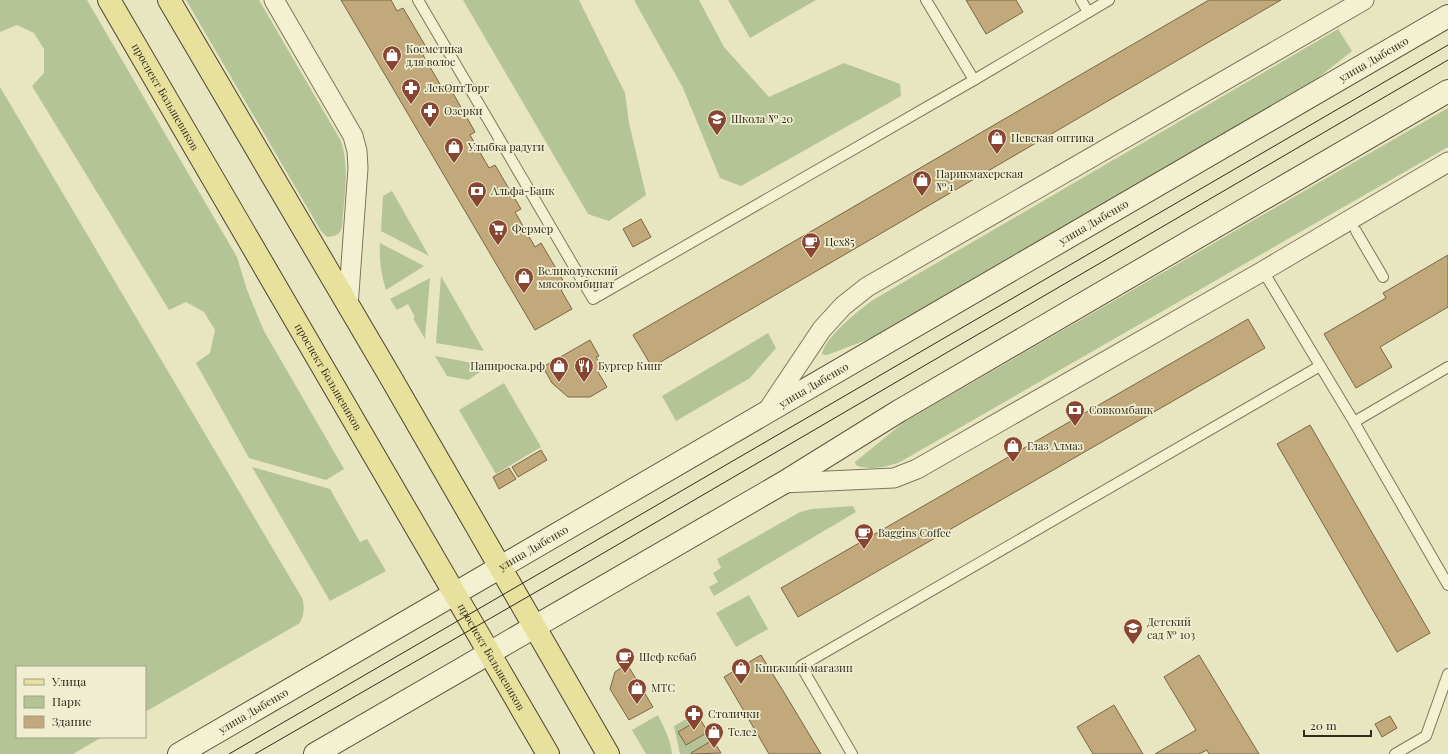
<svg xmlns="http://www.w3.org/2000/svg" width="1448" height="754" font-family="'Playfair Display',serif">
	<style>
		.green { fill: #b4c497 }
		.building { fill: #c1a97b; stroke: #7b6644 }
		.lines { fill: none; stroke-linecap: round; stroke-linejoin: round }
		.service-casing { stroke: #7f765b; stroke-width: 12 }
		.minor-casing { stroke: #7f765b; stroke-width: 21 }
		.secondary-casing { stroke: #61573e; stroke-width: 24 }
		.primary-casing { stroke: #4d442f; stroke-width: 24 }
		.service { stroke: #f4f1d3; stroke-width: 10 }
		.minor { stroke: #f4f1d3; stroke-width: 19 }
		.secondary { stroke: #f4f1d3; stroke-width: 22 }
		.primary { stroke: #e7e19d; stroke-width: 22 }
		.tram { stroke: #302b1d; stroke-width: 1 }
		.labels { text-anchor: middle; stroke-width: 3.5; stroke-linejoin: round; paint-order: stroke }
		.poi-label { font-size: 11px; fill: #302b1d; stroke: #f0eed0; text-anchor: start }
		.street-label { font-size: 11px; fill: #302b1d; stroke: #f0eed0 }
	</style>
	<rect width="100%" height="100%" fill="#e8e5c1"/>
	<g class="green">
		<polygon points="0,0 87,0 237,257 247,290 264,331 344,469 326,480 249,458 196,363 210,353 215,330 204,312 186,302 169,310 32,86 44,73 44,49 34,33 17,25 0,32"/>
		<path d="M186,0h73l82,141c9,27 3,57 1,85 -2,9 -6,10 -15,11l-6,-6z"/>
		<polygon points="463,0 579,0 625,93 629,123 646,195 609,221 588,214"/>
		<polygon points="634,0 699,0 724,47 769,97 844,63 900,84 901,96 741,186 720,178 683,88"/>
		<polygon points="728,0 816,0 750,38"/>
		<path d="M1338,29l14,22 -44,35 -423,247 -58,22h-2l-3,-1c3,-17 37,-44 51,-54z"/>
		<path d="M0,87l302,511c3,9 2,16 -2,25l-155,89v-45h-128v70h85l-29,17h-73z"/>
		<path d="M1448,108v39l-548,315c-13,5 -31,9 -44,3l-1,-3 49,-40z"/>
		<polygon points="392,191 429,256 381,231 383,196"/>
		<path d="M380,243l44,23 -38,24c-5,-16 -7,-30 -6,-47z"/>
		<polygon points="441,276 484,351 436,343"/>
		<polygon points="430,278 425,339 413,318 415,317 408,304 397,310 390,299"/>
		<polygon points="768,333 776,348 750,378 676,421 662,396"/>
		<polygon points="435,356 489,366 468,380 447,376"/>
		<polygon points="504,383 541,447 496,474 459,410"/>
		<polygon points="252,467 330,489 360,542 367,539 386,571 330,601"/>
		<polygon points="853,506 856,512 714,596 709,587 718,582 713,573 721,568 717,559 800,512 812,509"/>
		<polygon points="749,595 768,629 736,647 716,613"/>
		<polygon points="697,713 700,719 679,732 686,744 708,732 713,740 692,754 680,754 674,726"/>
		<path d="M658,715c6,13 13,25 14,39h-26l-14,-24z"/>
	</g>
	<g class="building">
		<polygon points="341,0 391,0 397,11 403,8 429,52 423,55 444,91 450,88 475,132 470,135 489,168 495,165 521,209 515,212 535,247 541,243 567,287 561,290 572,309 535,330"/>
		<polygon points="966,0 1016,0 1023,12 986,34"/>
		<polygon points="1209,0 1281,0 652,367 633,335"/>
		<polygon points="641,219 651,237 633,247 623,229"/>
		<polygon points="1448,255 1448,307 1380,347 1392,367 1356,388 1324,334 1386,298 1383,293"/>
		<polygon points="1248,319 1265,348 798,617 781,588"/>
		<polygon points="590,340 599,356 596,357 603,369 598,372 607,387 590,397 568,397 552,383 543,367"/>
		<polygon points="1310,425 1430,633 1397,652 1277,444"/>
		<polygon points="541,450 547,460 518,477 512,467"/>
		<polygon points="509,468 516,479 499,489 493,477"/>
		<polygon points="761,655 785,694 821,754 769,754 724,677"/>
		<polygon points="1199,655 1259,754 1209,754 1207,750 1199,754 1155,754 1196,730 1164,677"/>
		<polygon points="627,664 653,707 629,720 610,689 615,672"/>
		<polygon points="1114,705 1143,754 1093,754 1077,727"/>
		<polygon points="1390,716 1397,728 1382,737 1375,724"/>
		<polygon points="700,719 708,732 686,745 678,732"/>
		<polygon points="713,740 721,753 692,754 691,753"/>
	</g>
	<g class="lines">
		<defs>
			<g id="service">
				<polyline points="418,0 593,299 974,80 1109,0"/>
				<polyline points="926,0 974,80"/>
				<polyline points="1081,0 1088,12"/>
				<polyline points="1356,231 1383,277"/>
				<polyline points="1263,271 1354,422 1448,585"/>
				<polyline points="1354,422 1448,367"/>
				<polyline points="852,754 801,666 1320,366"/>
				<polyline points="1395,754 1426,736 1448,674"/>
			</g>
			<g id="minor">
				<polyline points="274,0 353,136 357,151 358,168 348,307"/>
				<polyline points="766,413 822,329 843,306 867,287 1364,0"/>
				<polyline points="783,483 894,478 917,469 1263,271 1448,162"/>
			</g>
			<g id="secondary">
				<path id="s1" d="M179,754l1269,-738"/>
				<polyline points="315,754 783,483 899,411 1448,91"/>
			</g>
			<g id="primary">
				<path id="s2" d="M109,0l439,754"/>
				<polyline points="169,0 391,378 608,754"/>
			</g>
		</defs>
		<use href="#service" class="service-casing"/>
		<use href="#minor" class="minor-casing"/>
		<use href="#secondary" class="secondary-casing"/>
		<use href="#primary" class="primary-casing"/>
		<use href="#service" class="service"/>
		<use href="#minor" class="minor"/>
		<use href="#secondary" class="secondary"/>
		<use href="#primary" class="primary"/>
		<g class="tram">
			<polyline points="229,754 1448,45"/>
			<polyline points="255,754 588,562 1448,60"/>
		</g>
	</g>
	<defs>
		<symbol id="shop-pin" viewBox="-11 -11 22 30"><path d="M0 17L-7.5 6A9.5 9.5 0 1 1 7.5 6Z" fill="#874532" stroke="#f0eed0"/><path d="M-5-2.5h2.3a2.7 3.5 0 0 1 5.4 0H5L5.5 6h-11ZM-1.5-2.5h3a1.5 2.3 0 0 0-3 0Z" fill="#fff"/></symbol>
		<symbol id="pharmacy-pin" viewBox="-11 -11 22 30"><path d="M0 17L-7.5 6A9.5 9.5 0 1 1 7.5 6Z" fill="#874532" stroke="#f0eed0"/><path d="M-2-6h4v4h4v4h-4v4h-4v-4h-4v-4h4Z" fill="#fff"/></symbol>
		<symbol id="school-pin" viewBox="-11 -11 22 30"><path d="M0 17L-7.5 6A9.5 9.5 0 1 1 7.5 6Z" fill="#874532" stroke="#f0eed0"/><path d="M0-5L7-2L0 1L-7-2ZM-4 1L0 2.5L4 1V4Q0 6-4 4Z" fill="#fff"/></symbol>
		<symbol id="bank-pin" viewBox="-11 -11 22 30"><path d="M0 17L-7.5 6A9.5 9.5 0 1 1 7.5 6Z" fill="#874532" stroke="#f0eed0"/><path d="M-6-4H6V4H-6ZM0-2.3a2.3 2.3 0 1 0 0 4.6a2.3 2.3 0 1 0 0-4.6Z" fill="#fff"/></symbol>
		<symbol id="supermarket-pin" viewBox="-11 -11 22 30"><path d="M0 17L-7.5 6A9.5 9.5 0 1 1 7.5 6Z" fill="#874532" stroke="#f0eed0"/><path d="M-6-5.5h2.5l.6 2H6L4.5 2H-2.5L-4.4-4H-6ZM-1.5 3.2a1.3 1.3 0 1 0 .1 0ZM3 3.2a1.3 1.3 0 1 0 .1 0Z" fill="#fff"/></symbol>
		<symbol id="cafe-pin" viewBox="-11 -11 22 30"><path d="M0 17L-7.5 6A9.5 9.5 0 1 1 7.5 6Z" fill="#874532" stroke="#f0eed0"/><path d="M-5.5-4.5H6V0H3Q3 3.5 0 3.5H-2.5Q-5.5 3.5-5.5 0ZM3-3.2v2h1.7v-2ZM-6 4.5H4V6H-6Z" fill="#fff"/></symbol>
		<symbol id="restaurant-pin" viewBox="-11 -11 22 30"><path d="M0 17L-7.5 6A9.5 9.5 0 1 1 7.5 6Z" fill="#874532" stroke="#f0eed0"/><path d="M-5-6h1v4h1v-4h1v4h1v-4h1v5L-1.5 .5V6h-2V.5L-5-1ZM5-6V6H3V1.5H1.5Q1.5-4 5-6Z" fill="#fff"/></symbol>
	</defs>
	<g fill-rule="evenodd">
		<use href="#shop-pin" x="381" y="44" width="22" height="30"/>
		<use href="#pharmacy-pin" x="400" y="77" width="22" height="30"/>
		<use href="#pharmacy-pin" x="419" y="100" width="22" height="30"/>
		<use href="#school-pin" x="706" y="108" width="22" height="30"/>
		<use href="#shop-pin" x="986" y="127" width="22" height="30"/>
		<use href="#shop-pin" x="443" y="136" width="22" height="30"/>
		<use href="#shop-pin" x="911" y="169" width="22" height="30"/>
		<use href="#bank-pin" x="466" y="180" width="22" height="30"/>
		<use href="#supermarket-pin" x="487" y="218" width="22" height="30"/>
		<use href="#cafe-pin" x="800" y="231" width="22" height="30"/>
		<use href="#shop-pin" x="513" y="266" width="22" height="30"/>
		<use href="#shop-pin" x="548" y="355" width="22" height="30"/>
		<use href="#restaurant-pin" x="573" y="355" width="22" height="30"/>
		<use href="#bank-pin" x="1064" y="399" width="22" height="30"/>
		<use href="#shop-pin" x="1002" y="435" width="22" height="30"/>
		<use href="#cafe-pin" x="853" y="522" width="22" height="30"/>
		<use href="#school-pin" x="1122" y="617" width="22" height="30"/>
		<use href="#cafe-pin" x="614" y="646" width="22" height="30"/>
		<use href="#shop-pin" x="730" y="657" width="22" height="30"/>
		<use href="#shop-pin" x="626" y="677" width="22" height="30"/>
		<use href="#pharmacy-pin" x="683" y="703" width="22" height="30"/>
		<use href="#shop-pin" x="703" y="721" width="22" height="30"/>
	</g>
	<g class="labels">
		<g class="poi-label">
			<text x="406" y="53">Косметика<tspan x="406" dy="13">для волос</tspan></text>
			<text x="425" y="92">ЛекОптТорг</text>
			<text x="444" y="115">Озерки</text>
			<text x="731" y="123">Школа № 20</text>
			<text x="1011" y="142">Невская оптика</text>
			<text x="468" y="151">Улыбка радуги</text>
			<text x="936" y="178">Парикмахерская<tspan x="936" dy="13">№ 1</tspan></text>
			<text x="491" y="195">Альфа-Банк</text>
			<text x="512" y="233">Фермер</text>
			<text x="825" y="246">Цех85</text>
			<text x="538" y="275">Великолукский<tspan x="538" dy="13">мясокомбинат</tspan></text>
			<text x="545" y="370" text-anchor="end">Папироска.рф</text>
			<text x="598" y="370">Бургер Кинг</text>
			<text x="1089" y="414">Совкомбанк</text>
			<text x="1027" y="450">Глаз Алмаз</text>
			<text x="878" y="537">Baggins Coffee</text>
			<text x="1147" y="626">Детский<tspan x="1147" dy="13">сад № 103</tspan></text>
			<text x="639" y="661">Шеф кебаб</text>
			<text x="755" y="672">Книжный магазин</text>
			<text x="651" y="692">МТС</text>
			<text x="708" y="718">Столички</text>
			<text x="728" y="736">Теле2</text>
		</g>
		<g class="street-label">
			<text dy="4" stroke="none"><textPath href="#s1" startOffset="1382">улица Дыбенко</textPath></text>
			<text dy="4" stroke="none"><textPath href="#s2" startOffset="112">проспект Большевиков</textPath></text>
			<text dy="4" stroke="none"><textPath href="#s1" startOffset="1058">улица Дыбенко</textPath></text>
			<text dy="4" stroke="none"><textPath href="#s2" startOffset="436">проспект Большевиков</textPath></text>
			<text dy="4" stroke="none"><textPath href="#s1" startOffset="734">улица Дыбенко</textPath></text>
			<text dy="4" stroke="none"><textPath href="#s1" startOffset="410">улица Дыбенко</textPath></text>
			<text dy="4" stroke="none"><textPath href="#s2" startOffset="760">проспект Большевиков</textPath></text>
			<text dy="4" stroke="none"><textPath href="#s1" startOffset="86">улица Дыбенко</textPath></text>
		</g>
	</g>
	<rect x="16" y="666" width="130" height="72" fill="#f0eed0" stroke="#a3a088"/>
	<rect x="24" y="679" width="20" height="6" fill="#e7e19d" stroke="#a3a088"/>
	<text x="52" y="686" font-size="12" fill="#302b1d">Улица</text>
	<rect x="24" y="696" width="20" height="12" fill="#b4c497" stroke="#a3a088"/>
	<text x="52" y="706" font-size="12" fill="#302b1d">Парк</text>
	<rect x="24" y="716" width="20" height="12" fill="#c1a97b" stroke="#a3a088"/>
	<text x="52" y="726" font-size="12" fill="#302b1d">Здание</text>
	<path d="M1304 730v6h67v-6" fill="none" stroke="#302b1d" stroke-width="2"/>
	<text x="1310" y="730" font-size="12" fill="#302b1d" stroke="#f0eed0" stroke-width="3" paint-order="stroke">20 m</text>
</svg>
